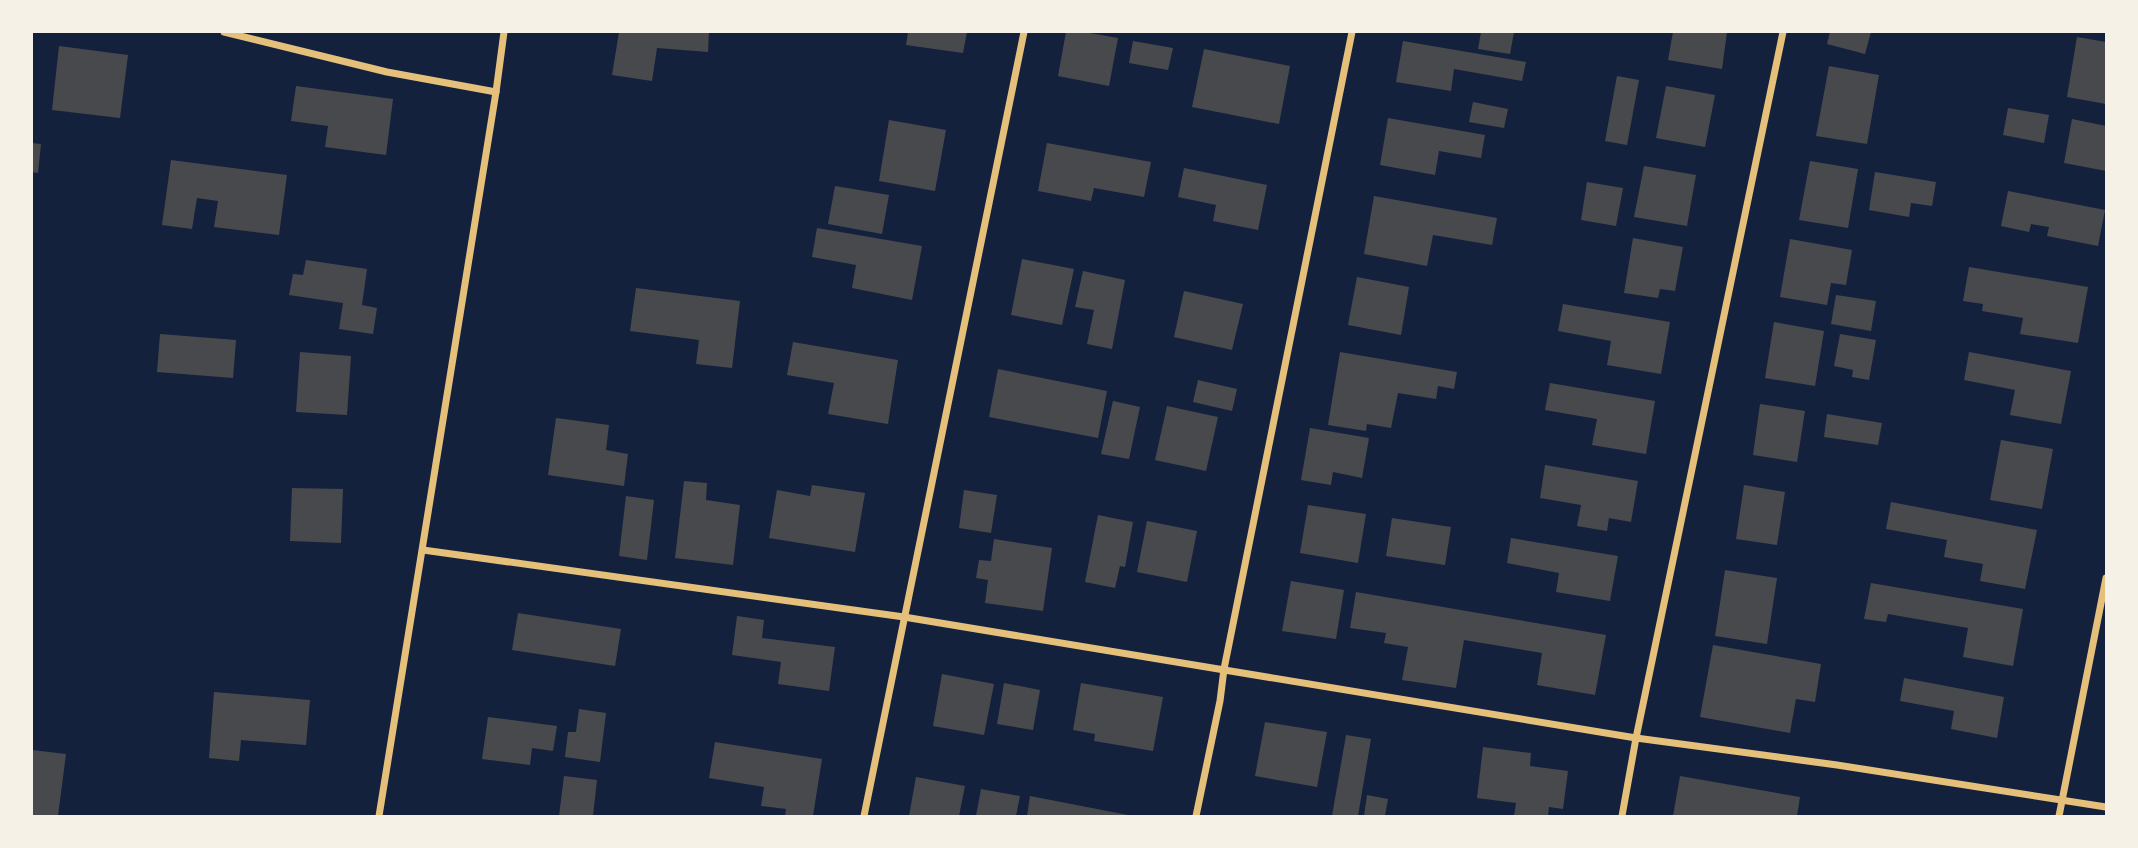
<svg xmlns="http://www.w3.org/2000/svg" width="2138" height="848" font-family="Ubuntu,sans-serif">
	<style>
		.building { fill: #48494c }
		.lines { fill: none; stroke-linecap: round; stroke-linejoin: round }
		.minor { stroke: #e5c07b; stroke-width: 7 }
	</style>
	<rect width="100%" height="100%" fill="#14213d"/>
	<g class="building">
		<polygon points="619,32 709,32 708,52 657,48 652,81 612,75"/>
		<polygon points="908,32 967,32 963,53 906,45"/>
		<polygon points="1066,32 1084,32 1118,38 1109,86 1058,76"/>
		<polygon points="1481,32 1514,32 1510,54 1478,49"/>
		<polygon points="1673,32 1727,32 1722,69 1668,60"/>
		<polygon points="1830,32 1871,32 1865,54 1827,44"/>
		<polygon points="2077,37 2106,42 2106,104 2067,97"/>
		<polygon points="1133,41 1173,48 1168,70 1129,63"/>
		<polygon points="1403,41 1526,62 1522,81 1454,69 1451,91 1396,82"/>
		<polygon points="59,46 128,55 120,118 52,110"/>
		<polygon points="1204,49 1290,66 1279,124 1192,107"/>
		<polygon points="1829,66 1879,75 1867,144 1816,136"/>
		<polygon points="1617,76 1639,80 1627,145 1605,141"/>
		<polygon points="296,86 393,99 386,155 325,147 328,126 291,121"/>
		<polygon points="1666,86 1715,95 1705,147 1656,138"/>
		<polygon points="1473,102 1508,109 1504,128 1469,122"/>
		<polygon points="2008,108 2049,115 2044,143 2003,135"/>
		<polygon points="1388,118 1485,135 1481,158 1439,151 1435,175 1380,165"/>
		<polygon points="2072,119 2106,126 2106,171 2064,163"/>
		<polygon points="889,120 946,130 935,191 879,181"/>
		<polygon points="32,143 41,144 38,173 32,172"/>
		<polygon points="1047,143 1151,162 1144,197 1094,188 1091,201 1038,191"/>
		<polygon points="171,160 287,175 279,235 214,227 218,201 197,198 192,229 162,225"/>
		<polygon points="1810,161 1858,169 1848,228 1799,220"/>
		<polygon points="1644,166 1696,175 1687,226 1634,217"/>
		<polygon points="1184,168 1267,185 1258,230 1213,221 1216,205 1178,197"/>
		<polygon points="1875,172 1936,182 1932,206 1911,203 1909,217 1869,210"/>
		<polygon points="1587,182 1623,188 1616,226 1581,220"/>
		<polygon points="835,186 889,195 882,234 828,224"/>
		<polygon points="2008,191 2105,210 2098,246 2047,236 2049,227 2031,224 2029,232 2001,226"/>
		<polygon points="1374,196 1497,218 1492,245 1433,235 1427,266 1364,254"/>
		<polygon points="817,228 922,246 912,300 852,288 856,265 812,257"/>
		<polygon points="1633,238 1683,247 1675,291 1660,289 1658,298 1624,293"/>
		<polygon points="1790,239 1852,250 1846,285 1831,283 1827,305 1780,297"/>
		<polygon points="1022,259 1074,269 1062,325 1011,315"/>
		<polygon points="306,260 367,269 362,305 377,308 373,334 339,329 343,303 289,295 293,274 303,275"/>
		<polygon points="1969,267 2088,287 2078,343 2020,334 2023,318 1982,311 1983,304 1963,301"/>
		<polygon points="1083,271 1125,280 1112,349 1087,344 1094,310 1075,307"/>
		<polygon points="1357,277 1409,287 1401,335 1348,325"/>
		<polygon points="636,288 740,301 732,368 696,364 699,340 630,331"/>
		<polygon points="1184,291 1243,304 1232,350 1174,337"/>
		<polygon points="1836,295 1876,301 1871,331 1831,324"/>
		<polygon points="1563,304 1670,322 1661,374 1607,365 1611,341 1558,331"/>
		<polygon points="1774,322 1824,331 1815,386 1765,378"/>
		<polygon points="160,334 236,340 233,378 157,372"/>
		<polygon points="1840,334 1876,340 1869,380 1852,377 1853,370 1834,366"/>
		<polygon points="793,342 898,360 888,424 828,414 834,383 787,375"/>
		<polygon points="300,352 351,356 347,415 296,412"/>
		<polygon points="1340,352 1457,372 1454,389 1438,386 1436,399 1398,393 1391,428 1367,424 1366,431 1328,425"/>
		<polygon points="1969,352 2071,371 2061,424 2010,415 2015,390 1964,380"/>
		<polygon points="998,369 1107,391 1098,438 989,417"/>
		<polygon points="1198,380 1237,389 1232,411 1193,402"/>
		<polygon points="1550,383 1655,401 1646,454 1592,445 1597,419 1545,410"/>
		<polygon points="1113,401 1140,407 1129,459 1101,454"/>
		<polygon points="1760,404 1805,411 1797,462 1753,455"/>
		<polygon points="1167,406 1218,417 1206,471 1155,460"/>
		<polygon points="1827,414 1882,423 1878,445 1824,437"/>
		<polygon points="556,418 609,425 606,450 628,454 624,486 548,475"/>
		<polygon points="1310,428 1369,438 1362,478 1333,472 1331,485 1301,480"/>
		<polygon points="2001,440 2053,449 2042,509 1990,500"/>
		<polygon points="1545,465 1638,481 1631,522 1609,518 1607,531 1577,526 1581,505 1540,498"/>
		<polygon points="684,481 707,483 706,500 740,505 733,565 675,558"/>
		<polygon points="812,485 865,493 855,552 769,538 777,490 810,496"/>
		<polygon points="1744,485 1785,492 1777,545 1736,539"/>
		<polygon points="292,488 343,489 341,543 290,541"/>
		<polygon points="964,490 997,495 991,533 959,528"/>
		<polygon points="626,496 654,500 647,560 619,556"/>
		<polygon points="1891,502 2037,530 2025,589 1980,581 1983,564 1944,557 1947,540 1886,529"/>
		<polygon points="1308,505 1366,514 1358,563 1300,553"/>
		<polygon points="1098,515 1133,522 1125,567 1120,566 1115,588 1085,582"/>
		<polygon points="1392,518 1451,527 1445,565 1386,556"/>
		<polygon points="1147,521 1197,531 1187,582 1137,572"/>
		<polygon points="1511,538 1618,556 1610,601 1556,592 1559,573 1507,563"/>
		<polygon points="994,539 1052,548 1043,611 985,603 988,580 976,578 979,560 991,561"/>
		<polygon points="1725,570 1777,578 1767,644 1715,636"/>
		<polygon points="1291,581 1344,590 1336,639 1282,631"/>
		<polygon points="1871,583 2023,609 2013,666 1963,657 1968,628 1888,614 1886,622 1864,619"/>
		<polygon points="1356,592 1606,635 1595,695 1537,685 1542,653 1464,640 1456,688 1402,680 1408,647 1384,643 1386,633 1350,628"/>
		<polygon points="518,613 621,629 615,666 512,650"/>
		<polygon points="737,616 764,620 762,638 835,647 829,691 778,684 781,662 732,655"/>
		<polygon points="1713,645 1821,664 1815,702 1796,699 1790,733 1700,717"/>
		<polygon points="942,674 994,684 984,735 933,726"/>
		<polygon points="1904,678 2004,697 1997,738 1951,729 1954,711 1900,701"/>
		<polygon points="1004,683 1040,690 1033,730 997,724"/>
		<polygon points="1081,683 1163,697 1153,751 1094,741 1095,734 1073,730"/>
		<polygon points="214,692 310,700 306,745 241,740 239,761 209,758"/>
		<polygon points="579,709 606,713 600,762 565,757 568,732 576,732"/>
		<polygon points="488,717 557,726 553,751 532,748 530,765 482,759"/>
		<polygon points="1265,722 1327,732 1317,787 1255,776"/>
		<polygon points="1346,735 1371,739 1358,816 1332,816"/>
		<polygon points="715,742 822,759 813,816 785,816 786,809 761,806 764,787 709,778"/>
		<polygon points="1483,747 1531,753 1530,766 1568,771 1563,809 1549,807 1548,816 1514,816 1516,803 1477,798"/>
		<polygon points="32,750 66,754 58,816 32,816"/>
		<polygon points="564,776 597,780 593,816 559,816"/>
		<polygon points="1680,776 1800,797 1797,816 1673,816"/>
		<polygon points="916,777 965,786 959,816 909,816"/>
		<polygon points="981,789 1020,796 1016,816 976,816"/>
		<polygon points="1367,795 1388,799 1385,816 1364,816"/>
		<polygon points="1030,796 1128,815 1128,816 1027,816"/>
	</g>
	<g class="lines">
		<g class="minor">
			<polyline points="224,32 387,72 496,92"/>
			<polyline points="423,550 904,617 1636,738 1837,765 2106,807"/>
			<polyline points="379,816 496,92 504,32"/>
			<polyline points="864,816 1024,32"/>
			<polyline points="1196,816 1220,701 1224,669 1352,32"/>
			<polyline points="1622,816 1636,738 1783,32"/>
			<polyline points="2059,816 2106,578"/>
		</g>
	</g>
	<rect width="2138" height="848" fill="none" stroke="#f6f1e7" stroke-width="66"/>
</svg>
